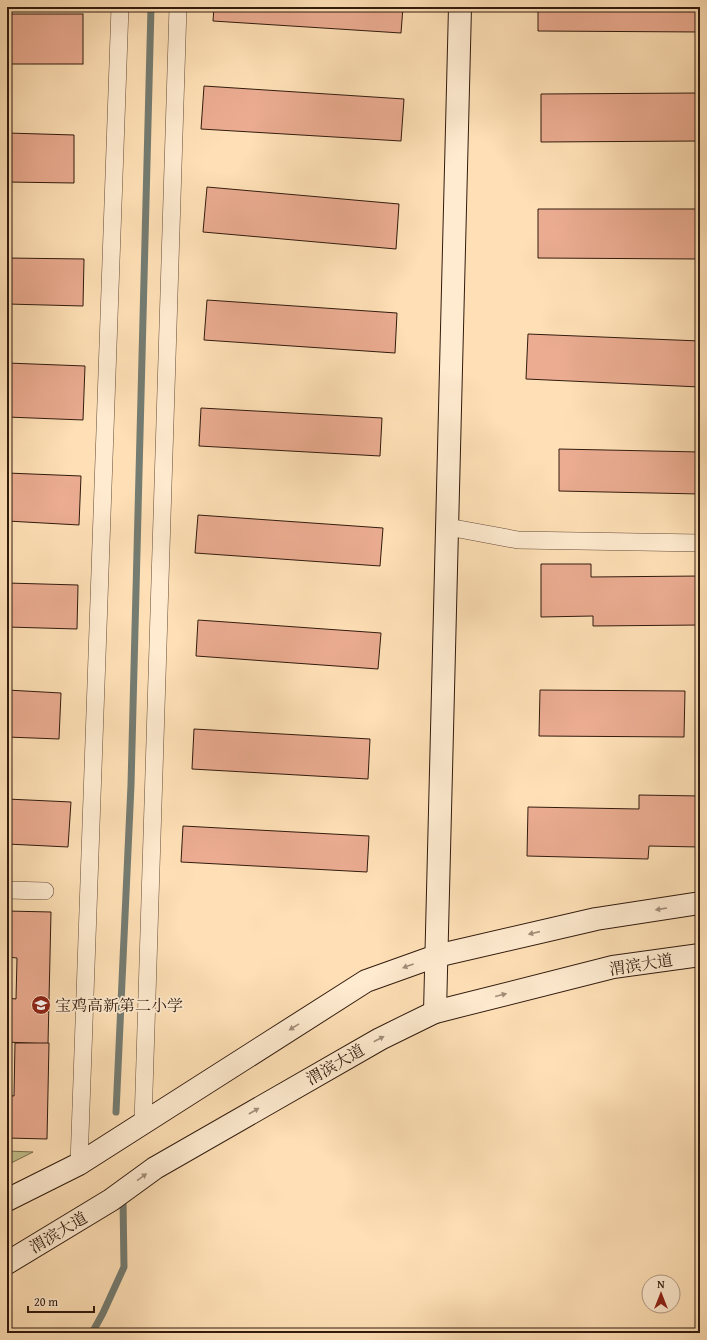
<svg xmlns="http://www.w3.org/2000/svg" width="707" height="1340" font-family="'Gentium Book Plus','Noto Serif SC',serif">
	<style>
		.green { fill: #c3c18c; stroke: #7a6e4d }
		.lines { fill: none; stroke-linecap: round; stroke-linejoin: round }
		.stream { stroke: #747c72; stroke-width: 7 }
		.building { fill: #ebac91; stroke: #311b0e }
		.minor-casing { stroke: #644c38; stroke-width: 18 }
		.secondary-casing { stroke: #311b0e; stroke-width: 24 }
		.minor { stroke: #ffebd0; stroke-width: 17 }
		.secondary { stroke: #ffebd0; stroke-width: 22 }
		.oneway { fill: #a28d79 }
		.labels { text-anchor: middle; stroke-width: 3.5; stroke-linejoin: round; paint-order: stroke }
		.street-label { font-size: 16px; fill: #311b0e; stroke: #ffebd0 }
		.poi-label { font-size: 16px; fill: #311b0e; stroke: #ffebd0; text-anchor: start }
	</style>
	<rect width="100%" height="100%" fill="#ffe0b6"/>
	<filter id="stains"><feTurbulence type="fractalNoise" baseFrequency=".005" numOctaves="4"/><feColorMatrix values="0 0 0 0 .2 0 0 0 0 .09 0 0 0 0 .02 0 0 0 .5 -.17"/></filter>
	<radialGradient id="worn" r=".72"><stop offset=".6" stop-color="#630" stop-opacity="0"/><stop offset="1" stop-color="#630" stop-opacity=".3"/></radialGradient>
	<polygon class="green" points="7,1151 33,1152 7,1165"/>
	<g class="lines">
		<g class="stream">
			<polyline points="116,1112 131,785 151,7"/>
			<polyline points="92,1333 103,1313 124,1267 123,1199"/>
		</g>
	</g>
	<g class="building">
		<polygon points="214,7 403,7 401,33 213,21"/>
		<polygon points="538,7 700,7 700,32 538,31"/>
		<rect x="7" y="14" width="76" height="50"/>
		<polygon points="204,86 404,99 401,141 201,129"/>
		<polygon points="700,93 700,141 541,142 541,94"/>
		<polygon points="7,133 74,135 74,183 7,182"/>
		<polygon points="207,187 399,204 396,249 203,232"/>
		<polygon points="538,209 700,209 700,259 538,258"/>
		<polygon points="7,258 84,259 83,306 7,304"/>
		<polygon points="207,300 397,313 395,353 204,340"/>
		<polygon points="528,334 700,341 700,387 526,379"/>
		<polygon points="7,363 85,366 83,420 7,417"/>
		<polygon points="201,408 382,418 380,456 199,446"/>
		<polygon points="559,449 700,452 700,494 559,491"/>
		<polygon points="7,473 81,476 79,525 7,521"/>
		<polygon points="198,515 383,528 380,566 195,553"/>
		<polygon points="541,564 591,564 591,577 700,576 700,625 593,626 593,616 541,617"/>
		<polygon points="7,583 78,585 77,629 7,627"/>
		<polygon points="198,620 381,633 378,669 196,656"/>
		<polygon points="7,690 61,693 59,739 7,737"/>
		<polygon points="540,690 685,691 684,737 539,736"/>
		<polygon points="194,729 370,739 368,779 192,769"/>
		<polygon points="639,795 700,796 700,847 649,846 648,859 527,856 528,807 639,809"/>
		<polygon points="7,799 71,802 68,847 7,844"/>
		<polygon points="183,826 369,836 367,872 181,862"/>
		<polygon points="7,911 51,912 48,1044 7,1042 7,998 16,999 17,958 7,957"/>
		<polygon points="15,1043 49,1043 47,1139 7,1138 7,1095 14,1096"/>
	</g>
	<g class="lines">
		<defs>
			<g id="minor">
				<polyline points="448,527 518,540 700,543"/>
				<polyline points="7,890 45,891"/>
				<polyline points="143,1123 178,7"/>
				<polyline points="79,1164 120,7"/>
			</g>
			<g id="secondary">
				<polyline points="435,1012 460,7"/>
				<polyline points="7,1200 79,1164 366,981 436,956 596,919 700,903"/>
				<polyline points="7,1263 111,1200 155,1168 380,1039 435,1012 613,967 700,955"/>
			</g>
		</defs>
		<use href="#minor" class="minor-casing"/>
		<use href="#secondary" class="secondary-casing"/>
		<use href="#minor" class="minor"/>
		<use href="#secondary" class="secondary"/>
	</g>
	<defs><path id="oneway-solid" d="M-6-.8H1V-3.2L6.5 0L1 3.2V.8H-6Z"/></defs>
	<g class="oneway">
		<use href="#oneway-solid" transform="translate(661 909) rotate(171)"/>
		<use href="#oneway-solid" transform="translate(534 933) rotate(167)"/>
		<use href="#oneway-solid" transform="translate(408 966) rotate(160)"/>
		<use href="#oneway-solid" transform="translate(501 995) rotate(-14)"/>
		<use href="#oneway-solid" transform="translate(294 1027) rotate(148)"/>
		<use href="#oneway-solid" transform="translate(379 1039) rotate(-28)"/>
		<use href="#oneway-solid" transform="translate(254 1111) rotate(-30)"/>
		<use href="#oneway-solid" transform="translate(142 1177) rotate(-36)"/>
	</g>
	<defs>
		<symbol id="school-disc" viewBox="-11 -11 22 22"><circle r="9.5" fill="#8f2418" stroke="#ffebd0"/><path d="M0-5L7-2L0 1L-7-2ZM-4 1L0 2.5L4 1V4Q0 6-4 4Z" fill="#fff"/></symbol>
	</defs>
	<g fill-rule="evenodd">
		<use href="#school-disc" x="30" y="994" width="22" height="22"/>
	</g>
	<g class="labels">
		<g class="street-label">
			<text transform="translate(641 964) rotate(-9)" y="6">渭滨大道</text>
			<text transform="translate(335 1064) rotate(-30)" y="6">渭滨大道</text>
			<text transform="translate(58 1232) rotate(-31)" y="6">渭滨大道</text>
		</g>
		<g class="poi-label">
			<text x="55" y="1011">宝鸡高新第二小学</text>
		</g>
	</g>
	<rect width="707" height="1340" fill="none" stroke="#ffe0b6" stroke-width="24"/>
	<rect x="8" y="8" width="691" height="1324" fill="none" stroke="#311b0e" stroke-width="2"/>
	<rect x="12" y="12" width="683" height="1316" fill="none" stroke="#311b0e"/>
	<g transform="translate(661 1294)"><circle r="19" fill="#ffebd0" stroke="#ad9882"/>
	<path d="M0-3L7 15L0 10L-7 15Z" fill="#8f2418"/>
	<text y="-6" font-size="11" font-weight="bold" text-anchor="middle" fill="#311b0e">N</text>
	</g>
	<path d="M28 1306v6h66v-6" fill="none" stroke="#311b0e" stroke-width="2"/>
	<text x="34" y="1306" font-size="12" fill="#311b0e" stroke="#ffebd0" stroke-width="3" paint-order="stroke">20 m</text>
	<rect width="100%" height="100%" filter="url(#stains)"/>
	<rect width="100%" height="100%" fill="url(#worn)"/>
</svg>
